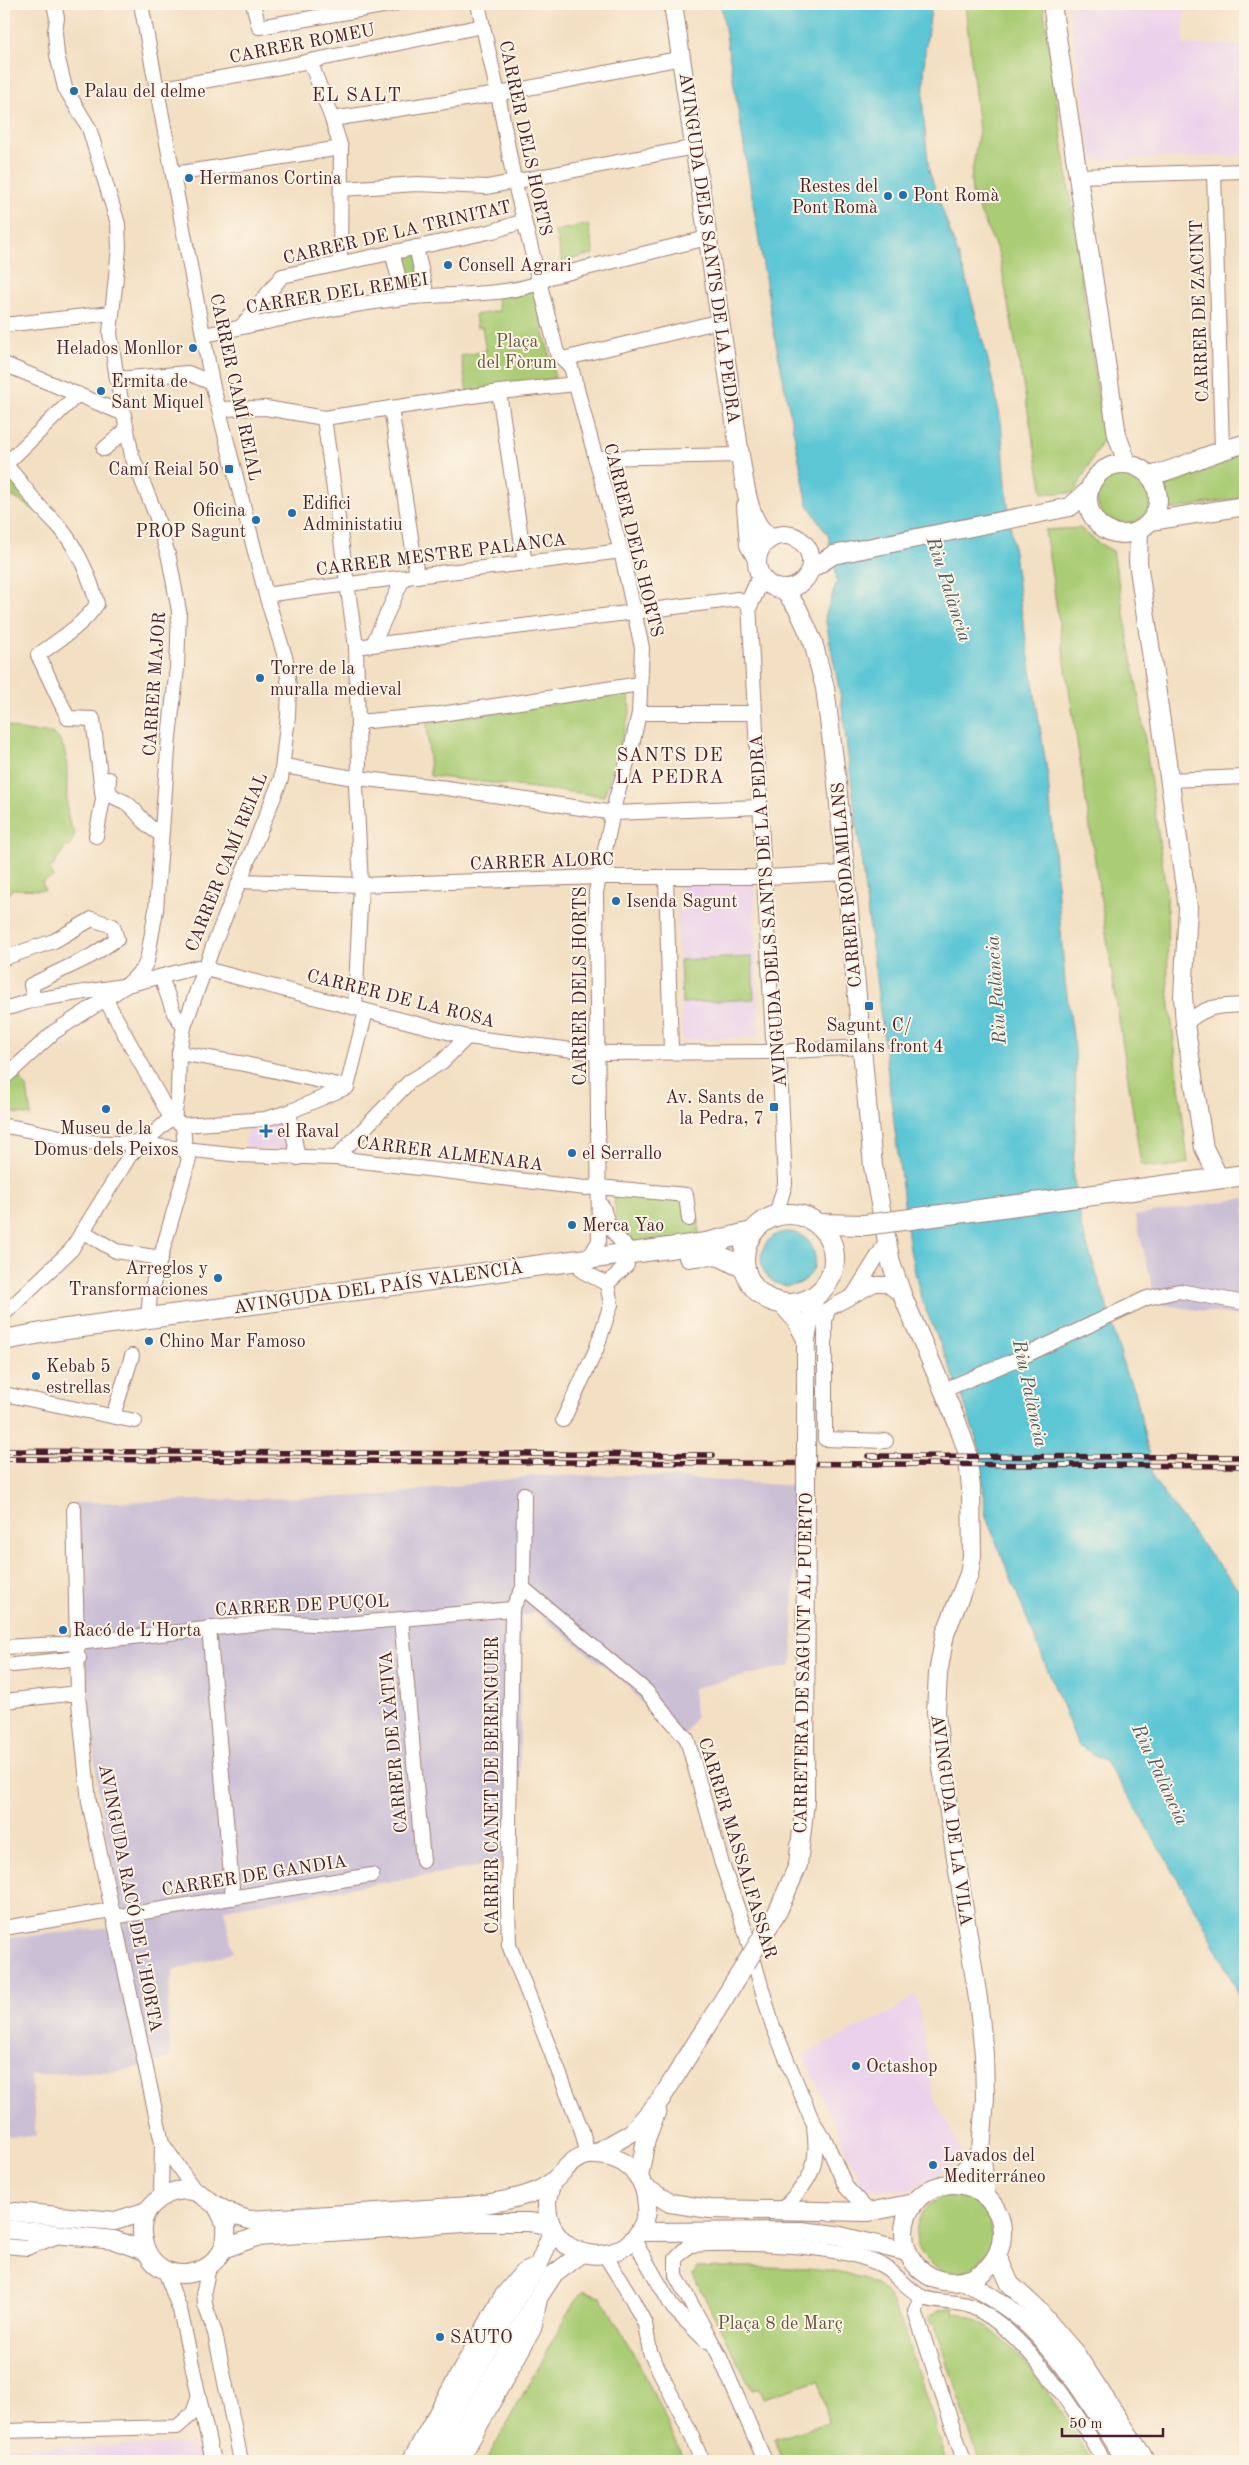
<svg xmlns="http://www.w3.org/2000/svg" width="1249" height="2465" font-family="'Old Standard TT',serif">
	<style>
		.built { fill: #ebd1eb }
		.industrial { fill: #cbbfd5 }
		.green { fill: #aacc74; stroke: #7a7650 }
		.water { fill: #5bc6d5; stroke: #527280 }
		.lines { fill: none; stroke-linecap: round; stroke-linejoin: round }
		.minor-casing { stroke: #9e7f76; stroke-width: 16 }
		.tertiary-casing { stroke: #9e7f76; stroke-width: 20 }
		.secondary-casing { stroke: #9e7f76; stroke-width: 22 }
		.minor { stroke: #fff; stroke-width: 14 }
		.tertiary { stroke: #fff; stroke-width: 18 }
		.secondary { stroke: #fff; stroke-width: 20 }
		.rail-casing { stroke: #4a1f2b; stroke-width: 5.5 }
		.rail { stroke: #fcf5e5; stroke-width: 4; stroke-dasharray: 11; stroke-linecap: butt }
		.tertiary-bridge-casing { stroke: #9e7f76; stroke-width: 20; stroke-linecap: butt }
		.secondary-bridge-casing { stroke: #9e7f76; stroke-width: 22; stroke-linecap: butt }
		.tertiary-bridge { stroke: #fff; stroke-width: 18 }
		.secondary-bridge { stroke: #fff; stroke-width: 20 }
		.poi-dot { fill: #1f6fb2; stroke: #fcf5e5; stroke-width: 2 }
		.labels { text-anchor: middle; stroke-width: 4; stroke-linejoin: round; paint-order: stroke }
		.street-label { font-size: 18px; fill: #4a1f2b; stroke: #fcf5e5 }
		.poi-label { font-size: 18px; fill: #4a1f2b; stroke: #fcf5e5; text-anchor: start }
		.park-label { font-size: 18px; fill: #675341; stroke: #fcf5e5 }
		.neighbourhood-label { font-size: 19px; letter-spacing: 1px; fill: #4a1f2b; stroke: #fcf5e5 }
		.water-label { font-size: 19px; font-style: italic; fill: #505966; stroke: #fcf5e5 }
	</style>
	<rect width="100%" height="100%" fill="#fcf5e5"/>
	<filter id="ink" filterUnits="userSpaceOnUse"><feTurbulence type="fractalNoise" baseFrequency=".02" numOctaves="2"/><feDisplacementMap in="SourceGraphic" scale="10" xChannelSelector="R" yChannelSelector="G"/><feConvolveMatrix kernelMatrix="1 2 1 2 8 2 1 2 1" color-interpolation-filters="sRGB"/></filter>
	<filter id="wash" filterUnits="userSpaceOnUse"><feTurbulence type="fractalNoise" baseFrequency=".0096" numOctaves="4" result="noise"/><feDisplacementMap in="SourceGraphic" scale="20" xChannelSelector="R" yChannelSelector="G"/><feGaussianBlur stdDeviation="1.12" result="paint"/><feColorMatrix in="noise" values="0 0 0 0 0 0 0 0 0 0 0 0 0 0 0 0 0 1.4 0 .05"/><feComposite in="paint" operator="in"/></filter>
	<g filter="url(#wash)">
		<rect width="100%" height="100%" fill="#f3dfc2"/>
		<g class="built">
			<polygon points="1068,4 1185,4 1183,45 1245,44 1245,156 1092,160"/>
			<polygon points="754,882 759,1037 682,1040 677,911 688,911 688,898 679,899 679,885"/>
			<polygon points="284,1121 288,1141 287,1150 245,1147 247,1126"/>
			<polygon points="916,1993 934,2098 966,2159 908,2191 863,2189 803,2055 897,2009"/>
			<polygon points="190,2444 198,2451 200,2461 4,2461 4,2447"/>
		</g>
		<g class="industrial">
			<polygon points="1245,1198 1245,1317 1157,1304 1135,1216"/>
			<polygon points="636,1475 797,1486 792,1665 693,1688 695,1717 678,1745 625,1683 534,1611 521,1618 519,1860 224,1909 233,1952 172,1971 168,2008 170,2058 121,2071 31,2075 36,2136 4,2137 4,1938 124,1927 99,1795 87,1686 71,1503 375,1496 533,1476"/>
		</g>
		<g class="green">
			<polygon points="965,4 1043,4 1104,437 1074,493 1043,493 999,254 972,194 971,179 979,130"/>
			<polygon points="588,224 594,254 562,261 555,231"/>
			<polygon points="416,247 427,296 404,298 392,252"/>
			<polygon points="534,291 555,378 467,393 461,356 486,351 482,327 477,328 475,315 499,311 496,293"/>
			<polygon points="1245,450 1245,497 1162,511 1168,491 1162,480"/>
			<polygon points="4,467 44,515 4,492"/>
			<circle cx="1124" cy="497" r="27"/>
			<polygon points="1080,528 1098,543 1113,551 1140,705 1167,897 1168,989 1188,1163 1164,1168 1141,1165 1045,530"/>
			<polygon points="629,693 630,712 604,796 430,776 427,722"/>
			<path d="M4,724c7,3 15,6 22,7 8,2 21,0 27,3 27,16 3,77 22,99l-5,14 -4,-1 -13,20 -4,1 4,10 -11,5 3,8 -33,-1 -8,12z"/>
			<polygon points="752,957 754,999 682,1003 680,960"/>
			<polygon points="15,1074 27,1087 31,1116 4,1111 4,1084"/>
			<polygon points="614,1194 681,1199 689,1219 699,1219 699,1237 638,1246 623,1239 616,1220"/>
			<circle cx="954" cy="2234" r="38"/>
			<path d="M697,2268c38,-2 153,-4 181,18 11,9 17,23 23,35l46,140h-164l-8,-22 53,-16 -9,-42 -56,17 -5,-9 -6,1 -59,-115z"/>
			<polygon points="584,2291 601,2296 642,2369 685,2461 486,2461 573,2304"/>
			<path d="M955,2307l-1,5c57,12 109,102 139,149h-114l-44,-137 -6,-3v-4c8,-7 15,-9 26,-10z"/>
			<polygon points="387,2457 384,2461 252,2461 251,2459"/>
		</g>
		<g class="water">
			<polygon points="721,4 932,4 925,50 923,111 929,171 964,272 988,360 1001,421 1007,497 1021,608 1048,777 1065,982 1075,1048 1076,1108 1073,1174 1082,1230 1106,1303 1126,1374 1135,1390 1154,1480 1191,1531 1245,1597 1245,2008 1208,1931 1140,1814 1104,1760 1078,1745 986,1517 980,1450 963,1399 921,1298 910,1250 841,699 825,617 837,581 833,555 828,535 808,505 774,333"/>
			<circle cx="788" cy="1259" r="27"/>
		</g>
	</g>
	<g filter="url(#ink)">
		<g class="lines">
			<defs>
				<g id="minor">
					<polyline points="54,4 57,18 55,32 57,55 65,88 89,128 118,224 119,248 110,333 117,379 132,456 156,515 169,558 179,611 177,668 169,737 156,910 147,961 143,969 127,985"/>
					<polyline points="141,4 212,383 266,595 286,660 289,687 288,716 281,779 212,949 184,1027 179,1053 178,1094 174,1118"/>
					<polyline points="253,4 259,27 394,4"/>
					<polyline points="478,4 498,94 514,180 557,353 571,367 621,551 642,648 639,713 631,750 616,798 596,892 599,1241 589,1258"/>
					<polyline points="310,61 332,119 341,148 340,262"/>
					<polyline points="158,89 266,70 483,26"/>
					<polyline points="332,119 498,94 682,58"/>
					<polyline points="1214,172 1222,449"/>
					<polyline points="174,174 341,148"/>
					<polyline points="1077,176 1245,171"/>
					<polyline points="342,189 417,184 487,187 695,147"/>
					<polyline points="416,247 427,296"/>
					<polyline points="392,252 404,298"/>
					<polyline points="4,325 112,313"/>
					<polyline points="241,327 282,276 493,231 524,221"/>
					<path d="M205,335c65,-14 132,-29 199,-37 39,-5 114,0 146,-21l157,-39"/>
					<polyline points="563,359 721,321"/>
					<polyline points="4,364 122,413"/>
					<polyline points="117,379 188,373 212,383"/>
					<polyline points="499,392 525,564"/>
					<path d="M78,394l-73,71c12,11 20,24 30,36 8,10 19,19 27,29 16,20 29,49 35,74 -15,22 -37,35 -59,51l30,63 25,1 10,80 -7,37"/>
					<polyline points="391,408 417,576"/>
					<polyline points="219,409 266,408 324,418 499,392 576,384"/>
					<polyline points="324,418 356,647 359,766 356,786 361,885 355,1007"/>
					<polyline points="104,449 126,430"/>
					<polyline points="595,458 740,455"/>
					<path d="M266,595c118,-17 236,-28 355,-44"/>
					<polyline points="373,644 403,579"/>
					<polyline points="356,647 738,599 749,604 773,1038 780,1068 785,1184 776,1215"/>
					<polyline points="639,713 754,713"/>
					<polyline points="358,722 434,715 640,684"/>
					<polyline points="284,766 348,777 447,788 614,813 760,807"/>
					<path d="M109,779c0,3 -1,8 0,12 3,7 10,8 16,11 14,9 18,24 36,32"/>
					<polyline points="1169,780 1245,777"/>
					<polyline points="666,878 671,1051"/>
					<polyline points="240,881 361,885 599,877 766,877 845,873"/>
					<polyline points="4,958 54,941 92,919 113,926 117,939 91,956 31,985 34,1000"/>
					<polyline points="161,977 174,1013 184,1027"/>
					<polyline points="106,1000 171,1118"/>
					<polyline points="4,1009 34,1000 123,986"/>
					<path d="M1185,1024c22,-19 32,-18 60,-19"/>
					<polyline points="179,1053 245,1064 347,1087"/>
					<polyline points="4,1078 54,1032 127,985 198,967 467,1037 597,1053 776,1052 861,1047"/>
					<polyline points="347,1087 366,1011"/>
					<polyline points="289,1112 298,1158"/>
					<polyline points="183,1125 265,1119 289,1112 347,1087"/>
					<path d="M4,1126c28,3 56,13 85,16 19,2 39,1 58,-1"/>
					<polyline points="185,1149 240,1155 336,1158 585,1188 599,1187 686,1195 689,1219"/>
					<polyline points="336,1158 409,1082 442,1062 467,1037"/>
					<path d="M603,1207c4,20 15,33 30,46"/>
					<polyline points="82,1231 116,1251 161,1258"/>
					<polyline points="582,1271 607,1284"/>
					<polyline points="607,1284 627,1265"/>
					<polyline points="854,1294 887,1241"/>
					<polyline points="4,1314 71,1250 130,1155 171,1118 183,1125 185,1149 155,1146 147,1141"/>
					<polyline points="148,1318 150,1294 189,1159 185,1149"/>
					<polyline points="944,1390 1020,1358 1147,1298 1179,1291 1245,1303"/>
					<polyline points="4,1394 135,1421"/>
					<polyline points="113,1416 132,1356"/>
					<polyline points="563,1420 596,1350 611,1304 607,1284"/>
					<polyline points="886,1441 825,1439 825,1321 828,1309 875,1284 886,1284 903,1297"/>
					<polyline points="524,1494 523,1588 512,1609 508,1903 509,1945 582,2131 588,2155"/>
					<polyline points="74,1508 78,1693 89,1802 162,2143 161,2196"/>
					<polyline points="523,1588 646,1691 687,1739 722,1864 745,1930 772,2024 812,2120 825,2140 846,2187 869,2212"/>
					<polyline points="401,1619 423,1861"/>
					<polyline points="209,1628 233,1898"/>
					<polyline points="4,1647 77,1643 270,1622 335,1625 512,1609"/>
					<polyline points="13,1665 79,1658"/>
					<polyline points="4,1701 78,1693"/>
					<polyline points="113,1917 372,1875"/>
					<polyline points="4,1928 111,1910"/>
					<polyline points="162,2143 195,2191"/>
					<path d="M781,2210c28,-28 39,-41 33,-82"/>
					<polyline points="634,2240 673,2308 706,2341"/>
					<polyline points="4,2246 27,2248 58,2236"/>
					<polyline points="605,2255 632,2299 645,2324 650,2352 689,2430 702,2461"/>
					<polyline points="209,2267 204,2290 205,2305 215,2333 241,2461"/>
					<polyline points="165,2271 180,2310 213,2461"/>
					<polyline points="922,2297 915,2311 964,2461"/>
					<polyline points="4,2431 177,2427 193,2413 199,2396"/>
					<polyline points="409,2461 501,2296 521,2272 539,2264"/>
					<polyline points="461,2461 534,2329 540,2299"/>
					<path d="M765,2461l-46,-106 -43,-79v-18l13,-13c48,-3 153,-2 194,21 14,8 24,23 39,31 14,7 33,3 48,9 53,22 107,106 134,155"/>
				</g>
				<g id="tertiary">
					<path d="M673,4l67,451c4,22 8,74 32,82"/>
					<polyline points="1052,4 1117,435 1127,463"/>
					<circle cx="1123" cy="499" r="35"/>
					<path d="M1150,476c33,-8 62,-25 95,-32"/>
					<polyline points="746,506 749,545 757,559"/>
					<polyline points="1151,521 1245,506"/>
					<polyline points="1139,531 1138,562 1188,908 1183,996 1185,1024 1204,1148 1219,1178"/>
					<circle cx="784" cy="562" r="27"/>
					<polyline points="811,569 833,555 1070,507 1088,491"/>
					<polyline points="784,590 798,609 813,642 825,688 837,783 873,1166 891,1263 903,1297 957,1422 967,1451 971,1488 972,1556 969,1574 945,1634 938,1674 936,1712 942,1768 978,1999 984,2054 985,2098 981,2150 986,2197"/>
					<polyline points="749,604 761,578"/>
					<polyline points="782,1304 796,1320 806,1339"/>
					<polyline points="806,1444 806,1339 815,1296"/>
					<polyline points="778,1911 798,1865 805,1802 806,1495"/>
					<polyline points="594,2154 631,2133 661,2099 745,1965"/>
					<polyline points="639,2177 646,2139 657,2110"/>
					<polyline points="950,2184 971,2163 981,2150"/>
					<circle cx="953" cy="2233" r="49"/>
					<polyline points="644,2187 670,2203 710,2209 869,2212 914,2203"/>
					<path d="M217,2206c2,6 8,14 9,21 5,52 -72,67 -83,13 -3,-12 0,-26 9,-35 11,-11 25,-17 41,-14 8,2 16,10 23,14 11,7 21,12 34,15 53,-3 106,-7 159,-10 39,-3 79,-3 117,-15 8,-2 20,-8 27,-14 13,-11 21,-28 43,-26 25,1 46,16 50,42 0,5 2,10 1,15 -13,62 -99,54 -100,-8 0,-7 3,-15 5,-22"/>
					<polyline points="4,2211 115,2221 147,2211"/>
					<polyline points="4,2229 114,2240 145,2251"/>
					<polyline points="640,2232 801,2231 836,2235 907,2252"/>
					<polyline points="223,2249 256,2237 479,2222 528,2222 551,2225"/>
					<polyline points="997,2255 1010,2284 1037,2309 1075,2353 1146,2461"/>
					<path d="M965,2281c20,11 39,23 57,38 41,37 76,95 104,142"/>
					<polyline points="426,2461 517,2297 539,2264 553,2230"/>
					<polyline points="446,2461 532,2307 553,2275 582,2253"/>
				</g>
				<g id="secondary">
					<polyline points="1147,1188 1245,1175"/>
					<circle cx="789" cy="1259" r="45"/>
					<polyline points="818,1224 865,1225"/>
					<path d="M689,1257c11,-2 23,-4 33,0 8,3 13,8 22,10"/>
					<polyline points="4,1340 52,1331 706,1243 752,1232"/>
				</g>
			</defs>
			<use href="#minor" class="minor-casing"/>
			<use href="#tertiary" class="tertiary-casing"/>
			<use href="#secondary" class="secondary-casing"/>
			<use href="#minor" class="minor"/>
			<use href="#tertiary" class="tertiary"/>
			<use href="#secondary" class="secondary"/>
			<defs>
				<g id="rail">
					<polyline points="4,1451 713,1455"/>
					<polyline points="868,1456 1245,1457"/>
					<polyline points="4,1459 1245,1466"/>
				</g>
			</defs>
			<use href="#rail" class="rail-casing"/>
			<use href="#rail" class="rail"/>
			<defs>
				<g id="tertiary-bridge">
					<polyline points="806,1495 806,1444"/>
					<polyline points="745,1965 778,1911"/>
				</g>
				<polyline id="secondary-bridge" points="865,1225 1147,1188"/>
			</defs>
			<use href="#tertiary-bridge" class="tertiary-bridge-casing"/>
			<use href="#secondary-bridge" class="secondary-bridge-casing"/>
			<use href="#tertiary-bridge" class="tertiary-bridge"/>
			<use href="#secondary-bridge" class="secondary-bridge"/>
		</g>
	</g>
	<g class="poi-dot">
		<circle cx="74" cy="91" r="5"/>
		<circle cx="189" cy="178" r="5"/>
		<circle cx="903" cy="195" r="5"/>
		<circle cx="888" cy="196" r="5"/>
		<circle cx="448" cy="265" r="5"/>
		<circle cx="193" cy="348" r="5"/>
		<circle cx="101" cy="391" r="5"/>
		<rect x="224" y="464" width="10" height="10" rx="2.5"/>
		<circle cx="292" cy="513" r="5"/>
		<circle cx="256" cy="520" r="5"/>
		<circle cx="260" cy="678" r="5"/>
		<circle cx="616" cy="901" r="5"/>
		<rect x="864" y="1001" width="10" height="10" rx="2.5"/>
		<rect x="769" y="1102" width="10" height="10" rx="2.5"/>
		<circle cx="106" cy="1109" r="5"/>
		<path d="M263.5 1123.5h5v5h5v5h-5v5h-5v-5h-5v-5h5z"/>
		<circle cx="572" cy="1153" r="5"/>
		<circle cx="572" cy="1225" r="5"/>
		<circle cx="218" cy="1278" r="5"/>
		<circle cx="149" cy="1341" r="5"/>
		<circle cx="36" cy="1376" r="5"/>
		<circle cx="63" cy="1630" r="5"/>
		<circle cx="856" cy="2066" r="5"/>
		<circle cx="933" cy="2165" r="5"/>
		<circle cx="440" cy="2337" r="5"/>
	</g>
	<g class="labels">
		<g class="street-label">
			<text transform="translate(302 43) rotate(-11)" y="6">CARRER ROMEU</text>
			<text transform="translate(526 138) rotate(78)" y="6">CARRER DELS HORTS</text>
			<text transform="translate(397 232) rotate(-13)" y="6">CARRER DE LA TRINITAT</text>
			<text transform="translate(710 248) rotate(82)" y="6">AVINGUDA DELS SANTS DE LA PEDRA</text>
			<text transform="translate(337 293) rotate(-9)" y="6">CARRER DEL REMEI</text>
			<text transform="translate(1199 311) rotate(-92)" y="6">CARRER DE ZACINT</text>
			<text transform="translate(236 387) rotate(78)" y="6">CARRER CAMÍ REIAL</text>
			<text transform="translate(634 540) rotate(76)" y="6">CARRER DELS HORTS</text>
			<text transform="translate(441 554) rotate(-7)" y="6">CARRER MESTRE PALANCA</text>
			<text transform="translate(154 684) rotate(-86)" y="6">CARRER MAJOR</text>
			<text transform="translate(542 861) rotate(-2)" y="6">CARRER ALORC</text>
			<text transform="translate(226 862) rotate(-68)" y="6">CARRER CAMÍ REIAL</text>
			<text transform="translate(846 885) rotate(-95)" y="6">CARRER RODAMILANS</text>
			<text transform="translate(768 911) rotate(-94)" y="6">AVINGUDA DELS SANTS DE LA PEDRA</text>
			<text transform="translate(580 986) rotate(-90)" y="6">CARRER DELS HORTS</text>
			<text transform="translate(401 998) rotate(14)" y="6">CARRER DE LA ROSA</text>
			<text transform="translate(450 1153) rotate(7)" y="6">CARRER ALMENARA</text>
			<text transform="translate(378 1287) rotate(-8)" y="6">AVINGUDA DEL PAÍS VALENCIÀ</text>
			<text transform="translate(302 1605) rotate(-3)" y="6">CARRER DE PUÇOL</text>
			<text transform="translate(803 1663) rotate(-89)" y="6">CARRETERA DE SAGUNT AL PUERTO</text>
			<text transform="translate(393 1742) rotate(-95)" y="6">CARRER DE XÀTIVA</text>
			<text transform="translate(492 1785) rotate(-90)" y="6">CARRER CANET DE BERENGUER</text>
			<text transform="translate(952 1820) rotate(82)" y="6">AVINGUDA DE LA VILA</text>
			<text transform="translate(738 1848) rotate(73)" y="6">CARRER MASSALFASSAR</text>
			<text transform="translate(254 1875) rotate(-9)" y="6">CARRER DE GANDIA</text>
			<text transform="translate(131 1898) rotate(79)" y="6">AVINGUDA RACÓ DE L'HORTA</text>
		</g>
		<g class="poi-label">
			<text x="84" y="97">Palau del delme</text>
			<text x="199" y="184">Hermanos Cortina</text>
			<text x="878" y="192" text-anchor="end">Restes del<tspan x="878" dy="21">Pont Romà</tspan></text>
			<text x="913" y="201">Pont Romà</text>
			<text x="458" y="271">Consell Agrari</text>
			<text x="183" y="354" text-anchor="end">Helados Monllor</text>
			<text x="111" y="387">Ermita de<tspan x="111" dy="21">Sant Miquel</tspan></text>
			<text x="219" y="475" text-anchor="end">Camí Reial 50</text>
			<text x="302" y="509">Edifici<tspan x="302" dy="21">Administatiu</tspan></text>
			<text x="246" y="516" text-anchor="end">Oficina<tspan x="246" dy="21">PROP Sagunt</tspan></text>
			<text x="270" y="674">Torre de la<tspan x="270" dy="21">muralla medieval</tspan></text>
			<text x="626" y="907">Isenda Sagunt</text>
			<text x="869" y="1031" text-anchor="middle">Sagunt, C/<tspan x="869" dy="21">Rodamilans front 4</tspan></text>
			<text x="764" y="1103" text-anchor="end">Av. Sants de<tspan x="764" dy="21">la Pedra, 7</tspan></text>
			<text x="106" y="1134" text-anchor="middle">Museu de la<tspan x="106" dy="21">Domus dels Peixos</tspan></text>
			<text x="277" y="1137">el Raval</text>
			<text x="582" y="1159">el Serrallo</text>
			<text x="582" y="1231">Merca Yao</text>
			<text x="208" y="1274" text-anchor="end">Arreglos y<tspan x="208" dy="21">Transformaciones</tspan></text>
			<text x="159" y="1347">Chino Mar Famoso</text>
			<text x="46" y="1372">Kebab 5<tspan x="46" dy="21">estrellas</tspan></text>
			<text x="73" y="1636">Racó de L'Horta</text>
			<text x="866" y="2072">Octashop</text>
			<text x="943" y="2161">Lavados del<tspan x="943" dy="21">Mediterráneo</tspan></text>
			<text x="450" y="2343">SAUTO</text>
		</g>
		<g class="park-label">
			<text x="517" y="347">Plaça<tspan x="517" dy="21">del Fòrum</tspan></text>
			<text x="780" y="2329">Plaça 8 de Març</text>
		</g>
		<g class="neighbourhood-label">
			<text x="357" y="101">EL SALT</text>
			<text x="670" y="761">SANTS DE<tspan x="670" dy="22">LA PEDRA</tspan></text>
		</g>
		<g class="water-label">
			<text transform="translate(950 589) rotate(72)" y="7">Riu Palància</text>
			<text transform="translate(995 990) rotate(-94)" y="7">Riu Palància</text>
			<text transform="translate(1031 1393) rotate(78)" y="7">Riu Palància</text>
			<text transform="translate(1161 1774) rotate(65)" y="7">Riu Palància</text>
		</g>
	</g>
	<rect width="1249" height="2465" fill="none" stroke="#fcf5e5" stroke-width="20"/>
	<path d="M1062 2428v8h101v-8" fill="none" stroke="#4a1f2b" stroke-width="2.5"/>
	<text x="1069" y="2428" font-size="15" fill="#4a1f2b" stroke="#fcf5e5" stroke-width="4" paint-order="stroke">50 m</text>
</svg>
